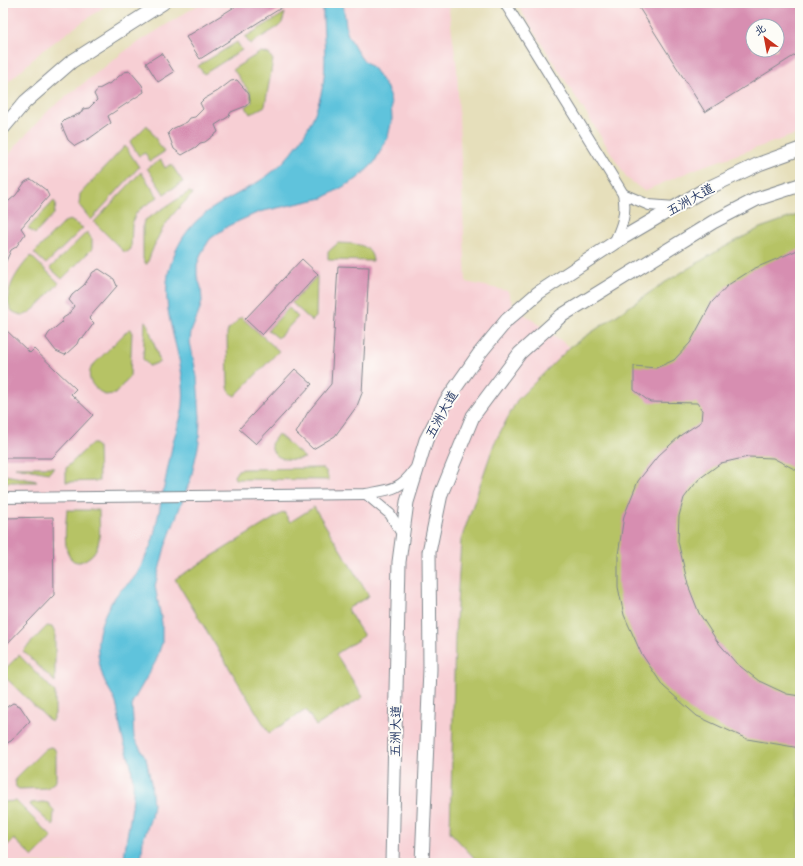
<svg xmlns="http://www.w3.org/2000/svg" width="803" height="866" font-family="'Comic Neue','LXGW WenKai TC',sans-serif">
	<style>
		.built { fill: #f7cfd4; fill-rule: evenodd }
		.green { fill: #b6c365; stroke: #687962 }
		.water { fill: #5ec3dc; stroke: #3c799d }
		.building { fill: #d78eb1; fill-rule: evenodd }
		.lines { fill: none; stroke-linecap: round; stroke-linejoin: round }
		.minor-casing { stroke: #80878c; stroke-width: 12 }
		.major-casing { stroke: #80878c; stroke-width: 15 }
		.minor { stroke: #fff; stroke-width: 10 }
		.major { stroke: #fff; stroke-width: 13 }
		.labels { text-anchor: middle; stroke-width: 4; stroke-linejoin: round; paint-order: stroke }
		.street-label { font-size: 13px; fill: #1b2f5e; stroke: #fdfcf7 }
	</style>
	<rect width="100%" height="100%" fill="#fdfcf7"/>
	<filter id="ink" filterUnits="userSpaceOnUse"><feTurbulence type="fractalNoise" baseFrequency=".025" numOctaves="2"/><feDisplacementMap in="SourceGraphic" scale="8" xChannelSelector="R" yChannelSelector="G"/><feConvolveMatrix kernelMatrix="1 2 1 2 8 2 1 2 1" color-interpolation-filters="sRGB"/></filter>
	<filter id="wash" filterUnits="userSpaceOnUse"><feTurbulence type="fractalNoise" baseFrequency=".012" numOctaves="4" result="noise"/><feDisplacementMap in="SourceGraphic" scale="16" xChannelSelector="R" yChannelSelector="G"/><feGaussianBlur stdDeviation="0.9" result="paint"/><feColorMatrix in="noise" values="0 0 0 0 0 0 0 0 0 0 0 0 0 0 0 0 0 1.4 0 .05"/><feComposite in="paint" operator="in"/></filter>
	<g filter="url(#wash)">
		<rect width="100%" height="100%" fill="#e6dfbb"/>
		<g class="built">
			<polygon points="3,3 109,3 42,51 3,87"/>
			<polygon points="201,3 448,3 457,68 466,282 508,291 513,306 570,347 664,283 719,250 760,228 800,214 800,863 3,863 3,163 18,143 50,109 129,48"/>
			<path d="M516,3h284v130l-102,35 -54,23 -17,-13zM753,26h24v24h-24z"/>
		</g>
		<g class="green">
			<polygon points="285,13 282,23 278,27 250,44 245,37"/>
			<polygon points="237,42 242,50 204,74 198,66"/>
			<polygon points="261,52 269,54 273,60 265,106 250,114 246,107 252,102 250,93 233,69"/>
			<polygon points="147,125 164,152 150,161 145,153 139,156 130,142"/>
			<polygon points="125,146 139,167 91,220 79,205 80,194"/>
			<polygon points="161,160 165,168 171,164 183,182 164,194 147,168"/>
			<polygon points="141,172 158,197 139,210 135,215 132,225 131,249 127,252 123,251 94,222"/>
			<path d="M189,192l4,2c-26,24 -34,37 -46,70h-1l-3,-5v-35l2,-4z"/>
			<polygon points="54,201 56,204 54,214 35,234 28,228"/>
			<polygon points="800,214 800,863 479,863 450,832 455,637 461,540 494,444 517,400 570,347 664,283 719,250 760,228"/>
			<polygon points="70,220 83,228 46,264 34,253 64,222"/>
			<polygon points="87,232 92,239 92,249 62,279 50,268"/>
			<path d="M338,243c15,1 33,-1 35,18l-45,-1v-8z"/>
			<path d="M31,256l28,27c-8,8 -23,27 -32,31 -5,2 -10,0 -15,-3 -12,-16 7,-43 19,-55z"/>
			<polygon points="317,276 316,317 312,321 292,303"/>
			<polygon points="289,308 298,317 278,338 268,330"/>
			<polygon points="241,317 279,351 235,396 230,393 228,387 227,334 228,330"/>
			<polygon points="145,321 147,322 160,362 149,366 143,359"/>
			<path d="M129,329h2l1,2 -2,45 -15,18 -10,1c-12,-7 -20,-16 -13,-29z"/>
			<path d="M278,434l27,24c-14,3 -33,3 -34,-14z"/>
			<polygon points="91,444 95,444 98,448 99,481 66,482 66,468"/>
			<polygon points="15,467 54,467 49,473"/>
			<polygon points="322,468 326,471 329,480 235,479 234,476 238,470 244,469"/>
			<polygon points="5,475 37,481 37,482 6,482 3,478"/>
			<polygon points="314,507 369,596 347,609 364,636 336,654 363,697 316,726 306,710 269,733 175,579 284,512 290,522"/>
			<path d="M67,510h32c0,21 6,43 -19,52 -20,2 -14,-39 -13,-52z"/>
			<polygon points="47,626 52,627 55,633 55,682 23,651"/>
			<polygon points="19,655 55,692 55,714 51,722 3,675 3,671"/>
			<polygon points="50,747 54,748 56,752 56,781 47,788 19,789 16,787 15,779 45,749"/>
			<polygon points="16,801 52,837 33,857 14,839 3,850 3,802"/>
			<polygon points="43,802 48,803 54,811 53,826 30,805 31,803"/>
		</g>
		<path class="water" d="M323,3h20l4,30 14,25 13,11 13,19 4,15 1,16 -4,18 -14,26 -17,16 -34,19 -64,14 -31,14 -18,13 -8,13 -5,13v11l4,11 1,14 -3,11 -8,20 -1,10 7,35 3,40 -1,26 -8,35 -26,69 -10,39 7,37v20l-6,18 -24,42 2,35 12,20 5,25 2,21 -2,13 -8,23 -2,23h-17c1,-30 13,-60 8,-90 -1,-13 -7,-25 -10,-37 -3,-11 -3,-23 -6,-33 -3,-9 -10,-17 -13,-26 -4,-11 -6,-26 -5,-38 2,-17 10,-34 21,-47 5,-6 13,-10 17,-17 6,-9 10,-20 15,-30 4,-10 5,-22 8,-33 5,-23 9,-47 14,-70 3,-12 9,-25 10,-37 5,-48 -28,-94 -12,-142 19,-55 54,-58 96,-87 27,-20 46,-50 54,-82 8,-31 1,-60 2,-91z"/>
		<g id="blocks">
			<g class="building">
				<polygon points="241,3 289,3 200,59 186,37"/>
				<path d="M636,3h164v49l-95,60zM753,26h24v24h-24z"/>
				<polygon points="162,53 174,72 158,82 146,63"/>
				<polygon points="130,71 142,85 144,92 108,116 111,123 90,138 75,146 68,140 61,124 65,120 81,113 83,109 89,108 97,100 94,94 97,90 112,82 124,72"/>
				<polygon points="237,80 249,94 250,101 246,106 231,112 228,117 215,125 218,132 205,142 200,143 196,147 182,155 174,149 168,133 172,129 187,122 190,118 195,117 203,109 200,103 204,99 218,91 231,81"/>
				<polygon points="31,179 46,190 49,196 21,228 25,234 16,247 11,250 3,268 3,221 6,216 3,214 3,206 16,195 25,182"/>
				<polygon points="800,249 800,472 773,458 748,457 721,463 699,479 684,498 679,516 678,541 688,585 699,613 717,641 736,663 759,681 787,694 800,696 800,748 747,739 697,716 663,686 641,653 624,615 618,587 618,555 624,516 638,481 658,456 681,435 701,422 702,410 697,403 650,402 634,390 634,366 656,368 674,360 690,343 712,302 728,285 753,269"/>
				<polygon points="302,259 318,274 262,335 245,319"/>
				<polygon points="338,266 369,267 362,393 357,406 335,436 313,449 296,433 308,412 331,384"/>
				<polygon points="99,269 114,279 117,286 89,318 94,323 84,337 79,339 77,344 65,355 56,351 46,338 49,333 62,322 63,318 68,315 74,306 69,300 72,295 84,285 93,272"/>
				<polygon points="3,327 30,353 34,349 76,389 71,394 93,415 52,458 3,458"/>
				<polygon points="295,369 312,384 256,444 239,429"/>
				<polygon points="53,517 54,595 3,648 3,518"/>
				<polygon points="13,703 20,706 30,721 11,741 3,745 3,712 8,706"/>
			</g>
		</g>
	</g>
	<g filter="url(#ink)">
		<use href="#blocks" fill-opacity="0" stroke="#80878c" stroke-width="1"/>
		<g class="lines">
			<defs>
				<g id="minor">
					<path d="M505,3l118,191c4,19 -1,32 -9,49"/>
					<polyline points="623,194 649,205 675,207"/>
					<polyline points="366,494 390,514 402,534"/>
					<path d="M3,498l363,-4c22,-4 35,-4 48,-24"/>
				</g>
				<g id="major">
					<polyline points="3,128 25,102 71,62 163,3"/>
					<polyline points="392,863 399,562 407,502 426,440 446,401 479,354 507,320 538,293 614,243 704,190 759,164 800,149"/>
					<polyline points="422,863 430,669 429,552 441,494 473,416 520,353 561,316 713,222 757,199 800,185"/>
				</g>
			</defs>
			<use href="#minor" class="minor-casing"/>
			<use href="#major" class="major-casing"/>
			<use href="#minor" class="minor"/>
			<use href="#major" class="major"/>
		</g>
	</g>
	<g class="labels">
		<g class="street-label">
			<text transform="translate(690 199) rotate(-29)" y="5">五洲大道</text>
			<text transform="translate(441 414) rotate(-61)" y="5">五洲大道</text>
			<text transform="translate(395 731) rotate(-89)" y="5">五洲大道</text>
		</g>
	</g>
	<rect width="803" height="866" fill="none" stroke="#fdfcf7" stroke-width="16"/>
	<g transform="translate(765 38) rotate(328)"><circle r="19" fill="#fdfcf7" stroke="#a3aaba"/>
	<path d="M0-3L7 15L0 10L-7 15Z" fill="#c8321e"/>
	<text y="-6" font-size="11" font-weight="bold" text-anchor="middle" fill="#1b2f5e">北</text>
	</g>
</svg>
